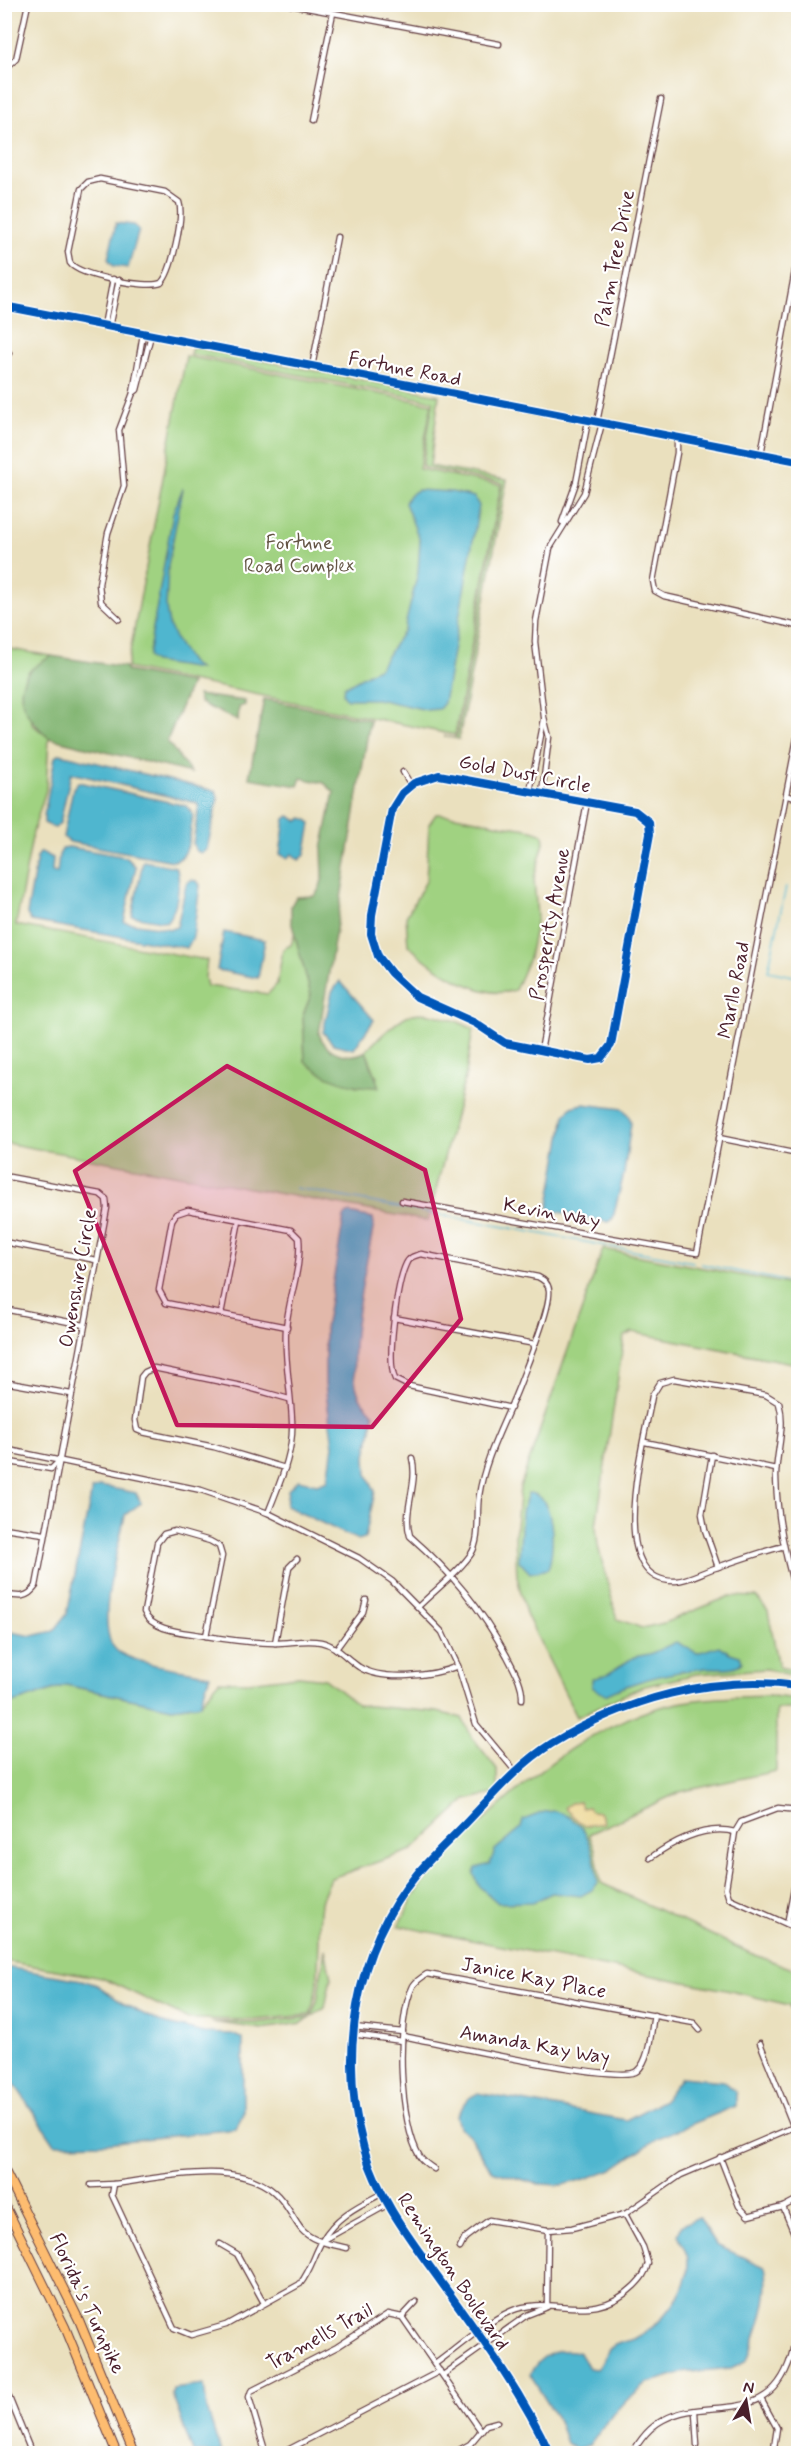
<svg xmlns="http://www.w3.org/2000/svg" width="803" height="2458" font-family="Mynerve,sans-serif">
	<style>
		.green { fill: #a0d281; stroke: #757856; stroke-width: 1.5 }
		.forest { fill: #80b46f; stroke: #656a4d; stroke-width: 1.5 }
		.sand { fill: #eeda9e; stroke: #9c7c64; stroke-width: 1.5 }
		.water { fill: #50b6cf; stroke: #4d6a7d; stroke-width: 1.5 }
		.lines { fill: none; stroke-linecap: round; stroke-linejoin: round }
		.stream { stroke: #50b6cf; stroke-width: 1.5 }
		.minor-casing { stroke: #623c41; stroke-width: 7 }
		.tertiary-casing { stroke: #623c41; stroke-width: 8 }
		.motorway-casing { stroke: #623c41; stroke-width: 10 }
		.minor { stroke: #fff; stroke-width: 4.5 }
		.tertiary { stroke: #fff; stroke-width: 6 }
		.motorway { stroke: #fdbc6f; stroke-width: 8 }
		.cycleway-casing { stroke: #fff; stroke-width: 11 }
		.cycleway { stroke: #0057b8; stroke-width: 8 }
		.marked { fill: #c2185b; fill-opacity: 0.2; stroke: #c2185b; stroke-width: 4.5; stroke-linejoin: round }
		.labels { text-anchor: middle; stroke-width: 4.5; stroke-linejoin: round; paint-order: stroke }
		.street-label { font-size: 20px; fill: #4a1f2b; stroke: #fff }
		.park-label { font-size: 20px; fill: #645545; stroke: #fff }
	</style>
	<rect width="100%" height="100%" fill="#fff"/>
	<filter id="ink" filterUnits="userSpaceOnUse"><feTurbulence type="fractalNoise" baseFrequency=".0167" numOctaves="2"/><feDisplacementMap in="SourceGraphic" scale="12" xChannelSelector="R" yChannelSelector="G"/><feConvolveMatrix kernelMatrix="1 2 1 2 8 2 1 2 1" color-interpolation-filters="sRGB"/></filter>
	<filter id="wash" filterUnits="userSpaceOnUse"><feTurbulence type="fractalNoise" baseFrequency=".008" numOctaves="4" result="noise"/><feDisplacementMap in="SourceGraphic" scale="24" xChannelSelector="R" yChannelSelector="G"/><feGaussianBlur stdDeviation="1.35" result="paint"/><feColorMatrix in="noise" values="0 0 0 0 0 0 0 0 0 0 0 0 0 0 0 0 0 1.4 0 .05"/><feComposite in="paint" operator="in"/></filter>
	<g filter="url(#wash)">
		<rect width="100%" height="100%" fill="#eae0be"/>
		<g class="green">
			<polygon points="192,347 439,395 430,466 507,480 459,739 444,736 454,738 457,735 503,483 422,467 433,401 190,354"/>
			<polygon points="186,356 432,404 419,469 501,485 455,735 127,668"/>
			<path d="M4,648l47,8 -23,16 4,52 17,14 -3,52 -13,42 -17,93 191,35 -2,18 2,8 61,8 9,-10 6,-35 8,-4 4,-12 16,62 -8,20 2,46 53,26 19,-9 -11,-27c7,-8 34,-33 43,-36 16,-6 50,6 64,14l-7,44 -38,148 -423,-78z"/>
			<path d="M436,814c25,1 46,8 71,12 13,2 25,2 36,8l1,9 -10,35 3,39 -8,41 -14,32c-33,12 -84,-23 -107,-45l-2,-28 20,-36 3,-57z"/>
			<polygon points="603,1249 798,1286 798,1369 792,1363 632,1332 624,1337 596,1526 598,1546 617,1619 642,1628 664,1623 730,1596 756,1597 768,1611 779,1667 798,1671 798,1677 766,1669 696,1674 641,1687 577,1717 526,1614 517,1576 515,1536 520,1487"/>
			<path d="M299,1676l26,3 33,26 79,7 25,6 10,19 25,32v24l-31,7 -54,50 -81,28c-3,8 -9,17 -10,25 -5,38 2,75 -11,112l-55,5 -67,-1 -86,-41 -97,-17 -1,-255 62,-21 106,23 28,-4 19,-23 29,1z"/>
			<path d="M772,1696l26,3v10h-22v62l-96,21 -91,42 6,15 6,34 149,70 48,18v56l-9,-22 -63,-15 -327,-64c6,-11 11,-25 19,-36 17,-23 39,-43 59,-63 53,-51 106,-96 177,-118 39,-12 78,-12 118,-13z"/>
			<polygon points="325,1949 331,1978 325,2008 302,2023 262,2029 211,2022 255,2023 311,2017 317,2001"/>
		</g>
		<g class="forest">
			<path d="M51,656l74,11 2,4 64,12 -24,58 24,32 -142,-35c-18,-16 -39,-40 -21,-65 5,-7 16,-12 23,-17z"/>
			<polygon points="197,695 245,701 245,705 239,707 238,721 200,703"/>
			<path d="M264,699l106,21 -51,314c7,19 30,27 47,17l13,36c-24,1 -56,-8 -74,-26l-2,-46 8,-20 -20,-74v-15l5,-9 19,-1 5,-9 3,-11 -1,-27 12,-57 -10,-9 -23,-5 -3,8 -49,-8z"/>
		</g>
		<polygon class="sand" points="580,1802 582,1808 588,1807 591,1811 599,1812 604,1823 584,1826 566,1810 565,1807 571,1803"/>
		<g class="water">
			<polygon points="116,223 134,225 139,230 128,268 114,266 108,259"/>
			<polygon points="183,488 168,565 166,608 169,625 177,642 190,662 199,669 154,662 148,657 173,513"/>
			<polygon points="418,490 452,492 474,497 479,506 444,703 439,709 427,710 377,699 347,699 343,694 344,687 380,667 404,630 418,573 420,541 405,503 409,495"/>
			<polygon points="60,754 216,791 218,799 207,849 202,853 196,851 193,844 199,806 197,803 71,773 60,823 55,828 44,823 44,816 55,757"/>
			<path d="M78,782l109,24 6,9c-3,15 -2,44 -20,46l-103,-19 -7,-5 10,-49z"/>
			<polygon points="289,816 298,821 303,818 308,820 311,824 305,855 299,860 292,854 287,858 280,854 285,819"/>
			<polygon points="69,847 126,857 136,867 124,922 171,929 177,927 186,884 190,880 197,881 200,885 193,937 187,948 31,921 27,914 37,857 41,852 53,858 52,872 57,873 59,855 63,848"/>
			<path d="M143,861l33,6c6,13 1,45 -10,55l-34,-6z"/>
			<polygon points="224,932 265,940 258,978 217,970"/>
			<polygon points="340,981 374,1020 354,1049 333,1044 323,1032 332,992"/>
			<polygon points="583,1104 623,1109 629,1116 631,1123 624,1173 613,1218 608,1222 548,1210 565,1115 572,1107"/>
			<path d="M349,1213l24,5 1,6c-7,40 -33,141 -13,175 3,5 9,10 13,15l-8,42 1,18 8,17 -10,47 -7,2 -72,-34 2,-16 10,-10 19,4 11,-4 5,-34 -8,-62v-55l19,-112z"/>
			<path d="M100,1486l36,7 5,10 -16,12c-5,28 -35,121 -5,138 23,13 64,16 90,22l-10,29 -28,4 -106,-23 -61,21v-75l27,5 22,-5 13,-17 25,-124z"/>
			<path d="M528,1493c28,0 27,57 20,76l-18,4 -11,-12 3,-49z"/>
			<path d="M676,1642l21,11 22,-7 11,7 10,3 2,6c-8,9 -24,5 -36,6 -35,4 -70,12 -101,27l-13,-8v-8l16,-5 26,-17 16,-3z"/>
			<path d="M555,1811c36,11 38,39 43,72l-6,7 -11,6 -29,-3 -19,9 -35,1 -19,-17 -5,-12 2,-6 14,-4 5,-14 26,-22 2,-8 21,-8z"/>
			<polygon points="5,1967 82,1980 97,1985 124,2004 159,2022 204,2033 232,2034 243,2039 243,2113 236,2129 106,2143 55,2144 5,2070"/>
			<polygon points="681,2077 724,2081 736,2092 736,2106 658,2138 612,2169 585,2179 562,2185 538,2184 492,2171 469,2135 459,2127 456,2116 469,2098 478,2093 626,2120 664,2100"/>
			<path d="M699,2217l17,28 49,22c7,30 -8,66 -18,93l-16,8 -50,5 -33,10 -35,30 -24,32 -14,4 -9,-6 -9,-25 -27,-43c8,-20 29,-29 50,-22l9,15 8,1c8,-7 7,-17 15,-22 6,-5 15,-5 22,-8 28,-14 55,-46 54,-78 0,-8 -7,-18 -10,-26l4,-10z"/>
			<polygon points="204,2385 207,2409 221,2453 193,2453 172,2394 173,2389"/>
		</g>
		<g class="lines">
			<g class="stream">
				<polyline points="786,887 768,971 798,977"/>
				<polyline points="295,1188 693,1262"/>
				<polyline points="701,1264 798,1284"/>
			</g>
		</g>
	</g>
	<g filter="url(#ink)">
		<g class="lines">
			<defs>
				<g id="minor">
					<polyline points="286,4 499,44"/>
					<polyline points="4,70 16,59 28,4"/>
					<polyline points="311,121 333,13"/>
					<path d="M100,179l65,13 14,10c5,14 -7,71 -18,81 -14,6 -82,-7 -91,-20l-2,-11 13,-63 7,-7z"/>
					<polyline points="104,326 113,279"/>
					<polyline points="109,327 119,280"/>
					<polyline points="4,353 9,353"/>
					<polyline points="312,367 337,237"/>
					<polyline points="133,393 143,334"/>
					<polyline points="597,422 661,99"/>
					<polyline points="677,438 677,453 653,581 655,591 664,596 798,626"/>
					<polyline points="761,454 798,255"/>
					<polyline points="562,522 576,483 588,421"/>
					<polyline points="119,619 101,602 99,584 108,533 124,486 119,430 133,393 137,390 151,335"/>
					<polyline points="403,772 411,785"/>
					<polygon points="439,775 635,811 649,822 650,834 611,1045 601,1058 590,1060 505,1043 475,1023 417,997 391,973 378,956 371,934 372,915 392,809 402,793 414,783"/>
					<polyline points="530,791 544,720"/>
					<polyline points="542,793 549,737 544,717 535,642 536,621 550,548 584,493 602,423"/>
					<polyline points="787,796 798,798"/>
					<polyline points="541,1051 587,802"/>
					<polyline points="719,1138 798,1154"/>
					<path d="M4,1176l96,18 6,5 1,9 -71,378c-9,13 -17,11 -32,8"/>
					<polyline points="402,1201 697,1253 798,733"/>
					<polyline points="4,1242 96,1260"/>
					<polyline points="4,1309 84,1325"/>
					<polyline points="221,1314 239,1220"/>
					<polyline points="394,1318 535,1344"/>
					<polyline points="4,1382 71,1394"/>
					<polyline points="645,1442 776,1469"/>
					<polyline points="4,1449 201,1490 268,1513 359,1558 392,1581 442,1632 458,1666 476,1724 516,1772"/>
					<polyline points="712,1455 702,1514 705,1530 718,1567"/>
					<path d="M412,1458c7,26 -10,53 -2,78 41,36 71,72 97,120 7,14 16,28 15,43"/>
					<polyline points="4,1461 51,1469 58,1462"/>
					<polyline points="285,1468 214,1447 142,1432 137,1430 135,1420 141,1377 145,1372 154,1368 246,1387 289,1399"/>
					<path d="M268,1513c11,-29 26,-60 24,-92 -1,-31 -8,-61 -6,-92 2,-30 16,-61 13,-91l-8,-8 -103,-20 -12,4 -4,6 -13,70 7,13 121,24"/>
					<polyline points="4,1528 44,1534"/>
					<path d="M175,1531l35,10 9,5 3,10 -16,80c-19,-4 -54,-4 -62,-24l13,-69 7,-9z"/>
					<path d="M784,1546c-23,6 -46,14 -69,22 -13,4 -26,12 -39,13 -74,3 -30,-146 -24,-185l8,-13 14,-4 92,16 13,8c7,24 -3,49 -3,74 1,41 10,84 22,122"/>
					<path d="M419,1606c16,-16 39,-33 52,-52 10,-15 5,-40 8,-58 6,-41 28,-77 42,-115 7,-19 30,-73 28,-91 -1,-7 -5,-10 -11,-13l-117,-23c-7,2 -12,3 -15,10 -9,19 -20,97 -11,115l14,7 102,22"/>
					<path d="M206,1636c23,4 45,7 69,7 15,0 31,-4 46,-1 15,3 26,17 38,25 24,15 74,9 99,-1"/>
					<polyline points="275,1643 289,1567 297,1559"/>
					<polyline points="336,1649 363,1612 366,1600"/>
					<polyline points="798,1810 778,1808 741,1822 735,1832 726,1888 729,1898 798,1929"/>
					<path d="M650,1858c24,-17 55,-34 85,-26"/>
					<polyline points="787,1924 798,1869"/>
					<polyline points="353,2027 403,2032"/>
					<polyline points="352,2034 402,2041"/>
					<path d="M403,2036c31,6 218,49 234,35 13,-11 14,-41 17,-56"/>
					<polyline points="760,2043 798,2138"/>
					<polyline points="720,2157 739,2206 748,2216 783,2207 798,2199"/>
					<path d="M434,2169c-4,-3 -11,-7 -14,-12 -21,-33 -25,-136 -7,-171 3,-5 9,-9 14,-12l267,49 6,7"/>
					<path d="M114,2184c47,-6 122,-25 160,8 13,11 17,24 27,37 11,13 30,15 46,19"/>
					<path d="M91,2185l23,-1 -2,11 62,133 17,7 35,-10 74,-41c11,-14 14,-29 22,-43 13,-24 36,-35 59,-47"/>
					<polyline points="783,2207 798,2243"/>
					<polyline points="324,2240 387,2205"/>
					<polyline points="220,2244 237,2254 264,2303"/>
					<polyline points="460,2248 465,2238 489,2220 548,2230 572,2228 625,2214 681,2175 794,2127"/>
					<polyline points="547,2307 548,2230"/>
					<polyline points="402,2317 416,2302"/>
					<path d="M435,2364c24,-17 49,-41 76,-53 40,-18 81,16 123,-25 7,-7 12,-13 14,-23l-5,-16 -18,-33"/>
					<polyline points="443,2375 527,2315 545,2308"/>
					<polyline points="4,2385 32,2454"/>
					<polyline points="761,2399 777,2428 773,2454"/>
					<polyline points="695,2412 697,2445"/>
					<polyline points="266,2454 249,2397 251,2391 337,2347 388,2314 402,2317 481,2431"/>
					<polyline points="280,2454 440,2371"/>
					<polyline points="452,2454 470,2444 486,2425 497,2422"/>
					<path d="M550,2454c-28,-62 -70,-118 -109,-172 -30,-42 -62,-82 -77,-133 -26,-93 -10,-199 53,-275 15,-18 33,-34 50,-52 26,-27 52,-58 84,-78 74,-45 162,-70 247,-58"/>
					<path d="M632,2454c7,-13 18,-27 31,-34 45,-25 106,9 128,-63 4,-13 5,-27 7,-41"/>
				</g>
				<polyline id="tertiary" points="4,306 798,461"/>
				<g id="motorway">
					<polyline points="4,2169 79,2320 134,2454"/>
					<polyline points="4,2203 65,2327 117,2454"/>
				</g>
			</defs>
			<use href="#minor" class="minor-casing"/>
			<use href="#tertiary" class="tertiary-casing"/>
			<use href="#motorway" class="motorway-casing"/>
			<use href="#minor" class="minor"/>
			<use href="#tertiary" class="tertiary"/>
			<use href="#motorway" class="motorway"/>
			<defs>
				<g id="cycleway">
					<polyline points="4,306 798,461"/>
					<polygon points="439,775 635,811 649,822 650,834 611,1045 601,1058 590,1060 505,1043 475,1023 417,997 391,973 378,956 371,934 372,915 392,809 402,793 414,783"/>
					<path d="M550,2454c-28,-62 -70,-118 -109,-172 -30,-42 -62,-82 -77,-133 -26,-93 -10,-199 53,-275 15,-18 33,-34 50,-52 26,-27 52,-58 84,-78 74,-45 162,-70 247,-58"/>
				</g>
			</defs>
			<use href="#cycleway" class="cycleway-casing"/>
			<use href="#cycleway" class="cycleway"/>
		</g>
	</g>
	<path class="marked" d="M227,1066l198,104 36,149 -89,108 -195,-2 -102,-254z"/>
	<g class="labels">
		<g class="street-label">
			<text transform="translate(614 258) rotate(-79)" y="7">Palm Tree Drive</text>
			<text transform="translate(405 368) rotate(11)" y="7">Fortune Road</text>
			<text transform="translate(525 773) rotate(11)" y="7">Gold Dust Circle</text>
			<text transform="translate(549 924) rotate(-80)" y="7">Prosperity Avenue</text>
			<text transform="translate(733 990) rotate(-79)" y="7">Marllo Road</text>
			<text transform="translate(552 1212) rotate(10)" y="7">Kevin Way</text>
			<text transform="translate(77 1278) rotate(-80)" y="7">Owenshire Circle</text>
			<text transform="translate(534 1977) rotate(11)" y="7">Janice Kay Place</text>
			<text transform="translate(535 2044) rotate(10)" y="7">Amanda Kay Way</text>
			<text transform="translate(454 2271) rotate(56)" y="7">Remington Boulevard</text>
			<text transform="translate(88 2303) rotate(65)" y="7">Florida's Turnpike</text>
			<text transform="translate(319 2336) rotate(-29)" y="7">Tramells Trail</text>
		</g>
		<g class="park-label">
			<text x="299" y="549">Fortune<tspan x="299" dy="23">Road Complex</tspan></text>
		</g>
	</g>
	<rect width="803" height="2458" fill="none" stroke="#fff" stroke-width="24"/>
	<g transform="translate(746 2401) rotate(11)" stroke="#ffffff" stroke-width="4.5" paint-order="stroke">
	<path d="M0-4.5L10 22L0 15L-10 22Z" fill="#4a1f2b"/>
	<text y="-9" font-size="16" font-weight="bold" text-anchor="middle" fill="#4a1f2b">N</text>
	</g>
</svg>
